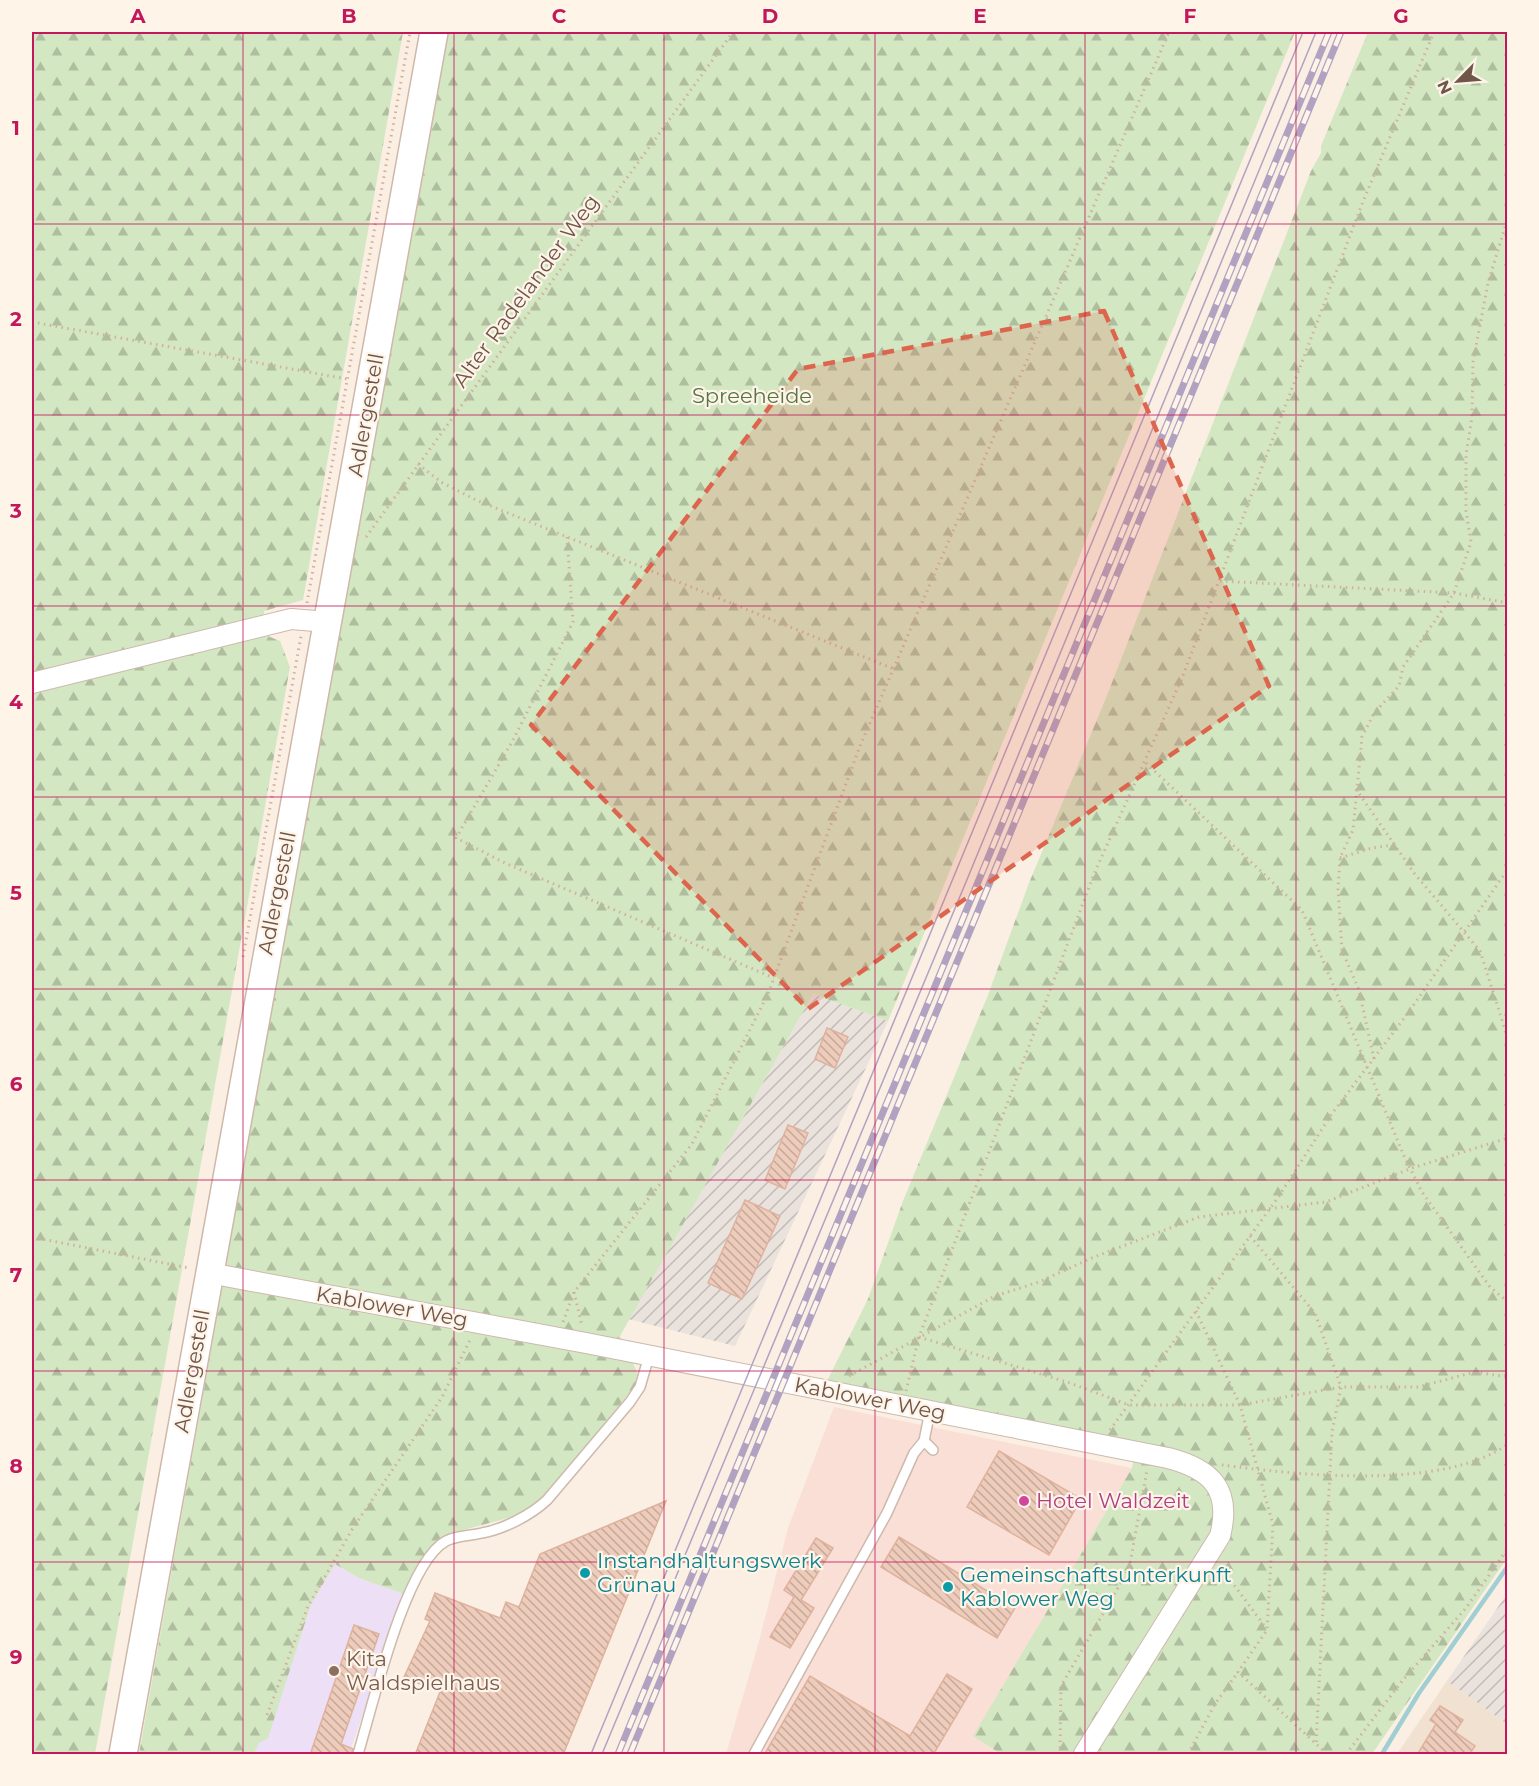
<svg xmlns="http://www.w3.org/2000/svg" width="1539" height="1786" font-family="Montserrat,sans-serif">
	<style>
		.residential { fill: #f1e1d1 }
		.commercial { fill: #fadfd6 }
		.industrial { fill: url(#industrial-furrows) }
		.education { fill: #ecdff6 }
		.forest { fill: url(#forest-firs) }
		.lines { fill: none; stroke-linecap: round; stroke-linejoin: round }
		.stream { stroke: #9fcfd3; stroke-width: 4.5 }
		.building { fill: url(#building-back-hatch); stroke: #dfb29d; stroke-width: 1.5 }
		.lane-casing { stroke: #cdb9ad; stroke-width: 12 }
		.street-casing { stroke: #cdb9ad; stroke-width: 22 }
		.secondary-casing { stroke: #cfb8aa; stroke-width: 30 }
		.path { stroke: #d2b09f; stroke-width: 3; stroke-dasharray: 1.5 4.5; stroke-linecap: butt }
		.lane { stroke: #fff; stroke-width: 9 }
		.street { stroke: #fff; stroke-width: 20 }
		.secondary { stroke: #fff; stroke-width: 27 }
		.tram { stroke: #b1a2c2; stroke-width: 1.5 }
		.rail-casing { stroke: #b1a2c2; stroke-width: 7 }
		.rail { stroke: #fef4e8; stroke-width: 4.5; stroke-dasharray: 14; stroke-linecap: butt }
		.marked { fill: #dd654e; fill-opacity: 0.2; stroke: #dd654e; stroke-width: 4.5; stroke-dasharray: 12 8; stroke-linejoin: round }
		.grid { fill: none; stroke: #c2185b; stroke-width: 1.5; stroke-opacity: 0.55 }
		.hotel-dot { fill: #d1479c; stroke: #fef4e8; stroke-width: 2 }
		.culture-dot { fill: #0f9aa8; stroke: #fef4e8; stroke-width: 2 }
		.education-dot { fill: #8d6e63; stroke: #fef4e8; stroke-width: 2 }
		.labels { text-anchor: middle; stroke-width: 4.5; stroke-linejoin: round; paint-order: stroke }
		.street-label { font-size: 21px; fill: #70554a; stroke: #fef4e8 }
		.park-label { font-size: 21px; fill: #557643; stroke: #fef4e8 }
		.hotel-label { font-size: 21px; fill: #b23c85; stroke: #fef4e8; text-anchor: start }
		.culture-label { font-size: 21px; fill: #0d838f; stroke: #fef4e8; text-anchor: start }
		.education-label { font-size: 21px; fill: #785e54; stroke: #fef4e8; text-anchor: start }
		.neatline { fill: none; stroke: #c2185b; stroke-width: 2 }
		.grid-label { font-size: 20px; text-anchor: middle; font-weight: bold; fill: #c2185b }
	</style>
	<defs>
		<pattern id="industrial-furrows" width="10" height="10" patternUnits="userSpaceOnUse" patternTransform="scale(1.5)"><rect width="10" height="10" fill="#eae2dd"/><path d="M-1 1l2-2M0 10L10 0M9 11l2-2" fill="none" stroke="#c2bab5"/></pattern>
		<pattern id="forest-firs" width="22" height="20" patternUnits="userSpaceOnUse" patternTransform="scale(1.5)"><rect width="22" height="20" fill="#d3e7c2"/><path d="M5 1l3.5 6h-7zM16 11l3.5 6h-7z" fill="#b0bea0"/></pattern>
		<pattern id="building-back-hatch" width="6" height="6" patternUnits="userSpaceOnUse" patternTransform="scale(1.5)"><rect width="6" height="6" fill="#ecb"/><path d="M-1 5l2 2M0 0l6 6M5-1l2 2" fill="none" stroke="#c5a89a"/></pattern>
	</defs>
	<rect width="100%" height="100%" fill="#faefe2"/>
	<polygon class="residential" points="1447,1681 1507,1724 1507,1754 1397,1754"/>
	<polygon class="commercial" points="834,1407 1132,1468 974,1736 1001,1754 726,1754 758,1645 788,1528"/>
	<g class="industrial">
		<polygon points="813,994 888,1021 735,1346 628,1319"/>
		<polygon points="1507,1594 1507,1724 1447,1681"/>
	</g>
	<polygon class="education" points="335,1564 359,1578 404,1594 349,1754 254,1754 311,1604"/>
	<g class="forest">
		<polygon points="32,32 403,32 303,600 264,611 263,634 280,641 290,667 95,1754 32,1754"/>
		<polygon points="446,32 1295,32 888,1021 813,994 620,1336 637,1372 636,1385 540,1501 512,1517 448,1534 427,1552 404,1594 359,1578 335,1564 311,1604 268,1738 259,1743 254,1754 139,1754"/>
		<polygon points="1368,32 1507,32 1507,1558 1372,1754 1001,1754 973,1736 1132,1468 1136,1445 827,1381 868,1299 903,1201 988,995 1029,883 1106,698 1311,171 1321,153 1321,146"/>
	</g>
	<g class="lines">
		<polyline class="stream" points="1382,1754 1419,1693 1508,1566"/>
	</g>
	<g class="building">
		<polygon points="827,1028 848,1037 835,1068 815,1059"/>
		<polygon points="788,1125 808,1133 785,1189 765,1180"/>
		<polygon points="745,1200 780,1216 742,1299 708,1283"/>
		<polygon points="999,1451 1081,1499 1049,1555 967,1507"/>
		<polygon points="666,1501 563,1755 415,1755 440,1692 404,1677 430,1621 425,1619 435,1593 500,1618 506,1602 519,1607 540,1554"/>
		<polygon points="899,1537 1015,1608 997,1638 881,1567"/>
		<polygon points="816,1538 833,1548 801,1600 814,1608 790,1648 770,1637 794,1597 784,1590"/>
		<polygon points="354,1625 379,1634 341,1744 353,1749 351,1755 310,1755"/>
		<polygon points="947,1674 972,1689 933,1755 764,1755 810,1676 910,1736"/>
		<polygon points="1440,1706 1463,1720 1455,1732 1475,1746 1469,1755 1417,1755 1436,1724 1430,1720"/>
	</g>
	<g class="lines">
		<defs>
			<g id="lane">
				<polyline points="924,1441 933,1450"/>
				<path d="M358,1754c14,-46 47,-191 88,-213 12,-6 24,-5 36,-8 22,-4 49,-18 65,-33l83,-98 10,-15 9,-31"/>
				<polyline points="754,1754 887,1513 914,1453 924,1441 930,1411"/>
			</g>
			<g id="street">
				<polyline points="32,683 291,619 328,622"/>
				<path d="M209,1273l377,70 582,115c43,11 64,31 52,78l-136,218"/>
			</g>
			<polyline id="secondary" points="123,1754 434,32"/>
		</defs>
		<use href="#lane" class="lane-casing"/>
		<use href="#street" class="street-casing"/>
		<use href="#secondary" class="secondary-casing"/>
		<g class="path">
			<polyline points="32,322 347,379"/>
			<polyline points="418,464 441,482 476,500 894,669"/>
			<polyline points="366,537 733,32"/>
			<polyline points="567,537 573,622 512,742 456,838 507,864 774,978"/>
			<polyline points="1220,581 1454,593 1508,603"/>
			<polyline points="307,603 410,32"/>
			<polyline points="1146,763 1302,910 1404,1156 1422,1192 1490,1287 1508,1302"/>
			<polyline points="1356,789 1414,873 1480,951 1508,1039"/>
			<polyline points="1340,858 1372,848 1393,845"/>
			<polyline points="243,957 301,636"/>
			<polyline points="1374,1059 1359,990 1342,950 1338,889 1340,858 1353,830 1362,737 1374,713 1399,686 1403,667 1454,593 1471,542 1466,511 1466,455 1472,417 1473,362 1488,283 1508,217"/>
			<polyline points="1250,1236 1315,1313 1341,1387 1332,1432 1316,1745"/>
			<polyline points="32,1237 189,1268"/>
			<polyline points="574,1292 582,1326"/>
			<polyline points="1196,1311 1240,1405 1273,1525 1267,1630 1238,1672 1327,1754"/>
			<polyline points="563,1322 574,1292 692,1144 768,994 860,746 1169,32"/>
			<polyline points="919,1337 1070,1383 1129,1405 1240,1405 1341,1387 1418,1387 1475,1372 1508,1377"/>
			<polyline points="849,1376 995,1296 1039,1282 1094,1257 1199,1217 1326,1202 1412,1168 1508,1138"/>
			<polyline points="906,1391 919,1337 1094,874 1182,678 1362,204 1434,32"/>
			<polyline points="1110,1430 1279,1196 1331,1115 1408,1013 1508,869"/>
			<path d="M1222,1465c76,10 221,26 286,-21"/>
			<polyline points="1220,1566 1266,1628"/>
			<polyline points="267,1715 308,1606 353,1528 442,1397 471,1338"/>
			<polyline points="32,1747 32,1754"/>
			<polyline points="1060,1754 1061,1686 1129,1569 1147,1470"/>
			<polyline points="1188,1754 1215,1704 1238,1672"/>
			<polyline points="1346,1754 1403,1680 1466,1608 1508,1548"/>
		</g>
		<use href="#lane" class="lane"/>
		<use href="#street" class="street"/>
		<use href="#secondary" class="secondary"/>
		<g class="tram">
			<polyline points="591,1754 1303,32"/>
			<polyline points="602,1754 966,882 1316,32"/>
		</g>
		<defs>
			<g id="rail">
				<polyline points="618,1754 1329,32"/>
				<polyline points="630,1754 1341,32"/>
			</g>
		</defs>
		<use href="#rail" class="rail-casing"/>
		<use href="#rail" class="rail"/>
	</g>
	<path class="marked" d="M1104,311l165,375 -461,323 -277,-284 267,-356z"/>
	<path class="grid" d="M243,32v1722M454,32v1722M664,32v1722M875,32v1722M1085,32v1722M1296,32v1722M32,224h1476M32,415h1476M32,606h1476M32,797h1476M32,989h1476M32,1180h1476M32,1371h1476M32,1562h1476"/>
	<circle class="hotel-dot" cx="1024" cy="1501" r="6"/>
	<g class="culture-dot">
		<circle cx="585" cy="1573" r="6"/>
		<circle cx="948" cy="1587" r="6"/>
	</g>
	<circle class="education-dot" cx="334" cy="1671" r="6"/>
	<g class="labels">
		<g class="street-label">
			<text transform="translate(526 291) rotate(-54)" y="7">Alter Radelander Weg</text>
			<text transform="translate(366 415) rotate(-80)" y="7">Adlergestell</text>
			<text transform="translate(277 893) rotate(-79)" y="7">Adlergestell</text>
			<text transform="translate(392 1307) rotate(10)" y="7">Kablower Weg</text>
			<text transform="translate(192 1371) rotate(-80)" y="7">Adlergestell</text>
			<text transform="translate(870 1399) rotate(11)" y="7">Kablower Weg</text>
		</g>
		<g class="park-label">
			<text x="752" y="403">Spreeheide</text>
		</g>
		<g class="hotel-label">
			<text x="1036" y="1508">Hotel Waldzeit</text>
		</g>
		<g class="culture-label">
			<text x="597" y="1568">Instandhaltungswerk<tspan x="597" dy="24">Grünau</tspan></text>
			<text x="960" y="1582">Gemeinschaftsunterkunft<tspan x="960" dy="24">Kablower Weg</tspan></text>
		</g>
		<g class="education-label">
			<text x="346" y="1666">Kita<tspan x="346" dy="24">Waldspielhaus</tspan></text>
		</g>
	</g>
	<rect width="1539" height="1786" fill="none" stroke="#fef4e8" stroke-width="66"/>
	<g transform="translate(1458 81) rotate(245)" stroke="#fef4e8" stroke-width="4.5" paint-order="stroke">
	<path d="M0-4.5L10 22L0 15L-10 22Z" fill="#70554a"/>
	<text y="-9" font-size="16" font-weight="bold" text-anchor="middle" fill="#70554a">N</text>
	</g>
	<rect x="33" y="33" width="1473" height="1720" class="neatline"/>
	<g class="grid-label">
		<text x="138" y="23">A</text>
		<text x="349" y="23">B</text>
		<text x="559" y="23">C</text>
		<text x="770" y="23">D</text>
		<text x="980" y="23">E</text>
		<text x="1190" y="23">F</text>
		<text x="1401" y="23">G</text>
		<text x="16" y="135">1</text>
		<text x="16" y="326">2</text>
		<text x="16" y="518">3</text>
		<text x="16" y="709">4</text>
		<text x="16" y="900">5</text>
		<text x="16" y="1091">6</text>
		<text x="16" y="1282">7</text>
		<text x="16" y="1473">8</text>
		<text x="16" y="1664">9</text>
	</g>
</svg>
